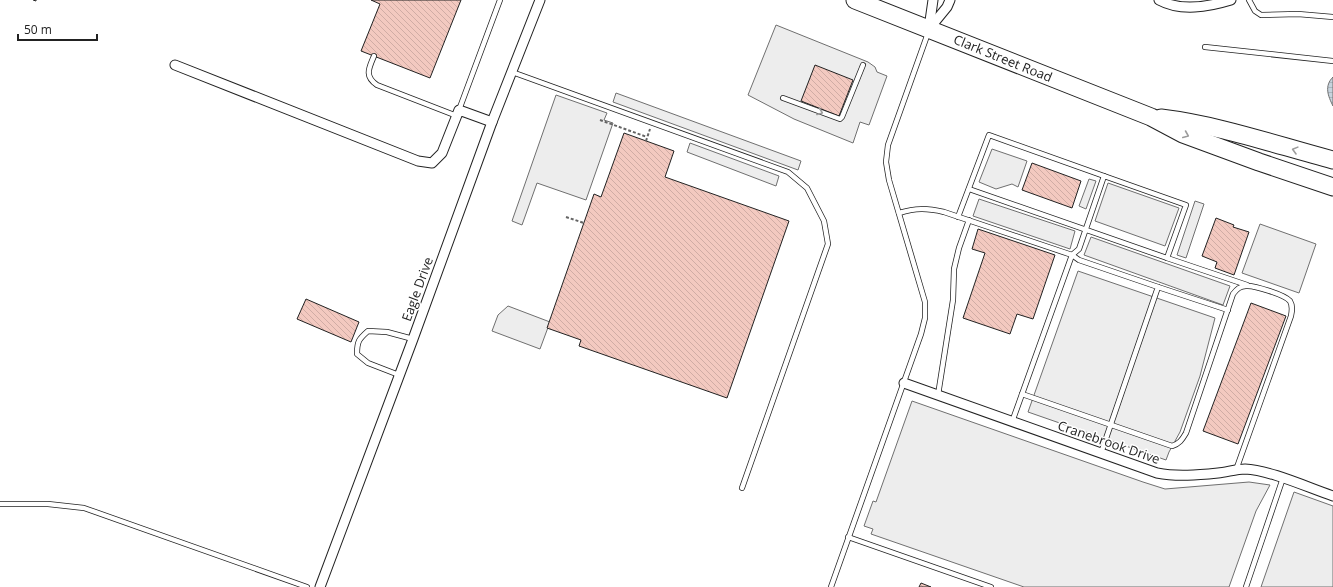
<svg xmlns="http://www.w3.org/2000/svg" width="1333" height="587" font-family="'Open Sans',sans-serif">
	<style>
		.parking { fill: #ededed; stroke: #6f6f6f }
		.water { fill: url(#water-rules); stroke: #6f6f6f }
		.building { fill: url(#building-back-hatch); stroke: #222 }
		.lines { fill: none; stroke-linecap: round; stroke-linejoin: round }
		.lane-casing { stroke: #222; stroke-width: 6 }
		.street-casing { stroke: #222; stroke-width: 11 }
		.highway-casing { stroke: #222; stroke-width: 19 }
		.path { stroke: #646464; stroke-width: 2; stroke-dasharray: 3 2; stroke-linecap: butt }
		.lane { stroke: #fff; stroke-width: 4.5 }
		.street { stroke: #fff; stroke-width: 9 }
		.highway { stroke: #fff; stroke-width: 17 }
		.fence { stroke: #222; stroke-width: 1; stroke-dasharray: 5 2; stroke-linecap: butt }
		.oneway { stroke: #9c9c9c }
		.labels { text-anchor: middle; stroke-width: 3; stroke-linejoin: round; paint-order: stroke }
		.street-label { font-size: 13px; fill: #222; stroke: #fff }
	</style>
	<defs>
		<pattern id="water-rules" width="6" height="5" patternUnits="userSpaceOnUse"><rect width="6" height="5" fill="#c7d3dd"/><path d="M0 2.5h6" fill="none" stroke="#abb5bd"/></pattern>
		<pattern id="building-back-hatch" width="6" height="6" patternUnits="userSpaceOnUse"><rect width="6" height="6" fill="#f3c9c0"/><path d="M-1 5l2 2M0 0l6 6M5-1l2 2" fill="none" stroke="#d0aca5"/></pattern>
	</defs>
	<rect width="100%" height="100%" fill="#fff"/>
	<g class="parking">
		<polygon points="776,25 868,62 875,67 877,72 887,76 869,125 860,122 853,143 794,119 748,95"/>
		<polygon points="616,93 801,161 798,170 613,102"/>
		<polygon points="556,95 607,113 604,120 613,123 586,200 537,183 522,225 512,221"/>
		<polygon points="690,143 779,176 776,186 687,152"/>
		<polygon points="992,149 1027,161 1018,187 1012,184 996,189 979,182"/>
		<polygon points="1089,179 1096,181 1086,209 1079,206"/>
		<polygon points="1108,183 1179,208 1165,246 1095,221"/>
		<polygon points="979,199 1075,231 1070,249 973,216"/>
		<polygon points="1195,201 1204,204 1186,258 1177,255"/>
		<polygon points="1260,224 1316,244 1299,293 1242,273"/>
		<polygon points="1091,237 1230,286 1223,305 1084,255"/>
		<polygon points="1078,271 1215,318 1200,376 1180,432 1169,452 1166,460 1028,412"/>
		<polygon points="508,306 550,322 540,349 492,331 498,315"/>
		<polygon points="912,401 1143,482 1165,489 1249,482 1270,485 1256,511 1229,587 1024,587 871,534 873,529 864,526 873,501 876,502"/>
		<polygon points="1294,492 1333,506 1333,587 1261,587"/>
	</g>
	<path class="water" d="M1333,77v29c-5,-10 -9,-20 0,-29z"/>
	<g class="building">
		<polygon points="371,0 461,0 430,78 361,51 380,4"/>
		<polygon points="815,65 853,80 839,116 801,101"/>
		<polygon points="624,133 674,151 665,177 789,221 727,398 579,346 581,340 547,328 594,194 601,197"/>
		<polygon points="1032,163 1081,181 1072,208 1022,190"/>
		<polygon points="1216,218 1234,225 1233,227 1249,232 1234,275 1215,268 1217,262 1202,256"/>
		<polygon points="978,229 1055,255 1033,319 1017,314 1010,334 963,318 985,253 972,249"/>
		<polygon points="306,299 359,322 351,342 297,319"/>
		<polygon points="1251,303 1286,316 1238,444 1203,431"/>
		<polygon points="921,583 931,587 919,587"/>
	</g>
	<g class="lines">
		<defs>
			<g id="lane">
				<polyline points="1249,0 1255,11 1261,15 1298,14 1333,17"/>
				<polyline points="1205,47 1333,61"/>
				<path d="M374,56c-5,12 -10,20 3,29l80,31"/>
				<polyline points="512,72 788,172 807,188 824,221 828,244 742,488"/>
				<polyline points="783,98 840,119 842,117 863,65"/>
				<polyline points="459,110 500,0"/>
				<polyline points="969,189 1167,258 1186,205 1104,176 1079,249 1072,255 1012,422"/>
				<path d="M899,213c17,-5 27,-5 45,-1l128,43 7,5 79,27 -57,166"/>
				<polyline points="958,217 989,135 1104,176"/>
				<polyline points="1167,258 1247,285"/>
				<polyline points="1158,287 1228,310"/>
				<path d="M399,375l-31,-12 -11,-9c0,-13 2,-15 11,-23l19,1 26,7"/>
				<path d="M1022,394l150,52c7,-2 10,-6 14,-13l47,-139c4,-5 7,-8 13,-8 8,-1 39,9 44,15 3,5 2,10 1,15l-55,154"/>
				<polyline points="938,395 953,300 954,269 959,248 969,220"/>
				<polyline points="0,504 48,504 84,508 307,587"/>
				<polyline points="848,537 991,587"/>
				<polyline points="831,587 921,334 925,318 925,302 889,180 886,162 888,145 928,33"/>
				<polyline points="1246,587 1283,478"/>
			</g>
			<g id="street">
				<path d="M1159,0c22,12 49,7 72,0"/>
				<polyline points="929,28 933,0"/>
				<polyline points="929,29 947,7 950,0"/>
				<polyline points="175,65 418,161 432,163 442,153 459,110 492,122"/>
				<path d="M904,383l253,90c20,4 41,2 61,0 9,-1 19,-4 27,-4 25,1 64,19 88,27"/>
				<polyline points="320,587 413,339 492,122 540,0"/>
			</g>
			<g id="highway">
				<polyline points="855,0 1151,117 1183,134 1259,162 1333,187"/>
				<path d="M1161,118c58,7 115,27 172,42"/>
			</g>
		</defs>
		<use href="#lane" class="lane-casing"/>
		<use href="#street" class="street-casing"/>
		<use href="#highway" class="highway-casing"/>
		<g class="path">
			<polyline points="600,120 647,137"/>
			<polyline points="646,141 650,129"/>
			<polyline points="566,217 584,223"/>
		</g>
		<use href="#lane" class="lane"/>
		<use href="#street" class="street"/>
		<use href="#highway" class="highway"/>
		<polyline class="fence" points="33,0 36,1 36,0"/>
	</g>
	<defs><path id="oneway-chevron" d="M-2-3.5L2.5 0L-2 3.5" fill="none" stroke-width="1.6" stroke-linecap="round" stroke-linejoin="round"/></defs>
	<g class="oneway">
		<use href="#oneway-chevron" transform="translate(820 112) rotate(21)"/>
		<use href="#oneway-chevron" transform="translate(1186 135) rotate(23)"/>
		<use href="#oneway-chevron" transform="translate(1295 150) rotate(-165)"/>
	</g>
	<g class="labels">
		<g class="street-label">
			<text transform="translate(1003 58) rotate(22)" y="5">Clark Street Road</text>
			<text transform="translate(417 289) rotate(-70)" y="5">Eagle Drive</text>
			<text transform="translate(1109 442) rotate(19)" y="5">Cranebrook Drive</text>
		</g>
	</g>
	<path d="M18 34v6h79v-6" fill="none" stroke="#222222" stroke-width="2"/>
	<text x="24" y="34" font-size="12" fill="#222222" stroke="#ffffff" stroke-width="3" paint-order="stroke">50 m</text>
</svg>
